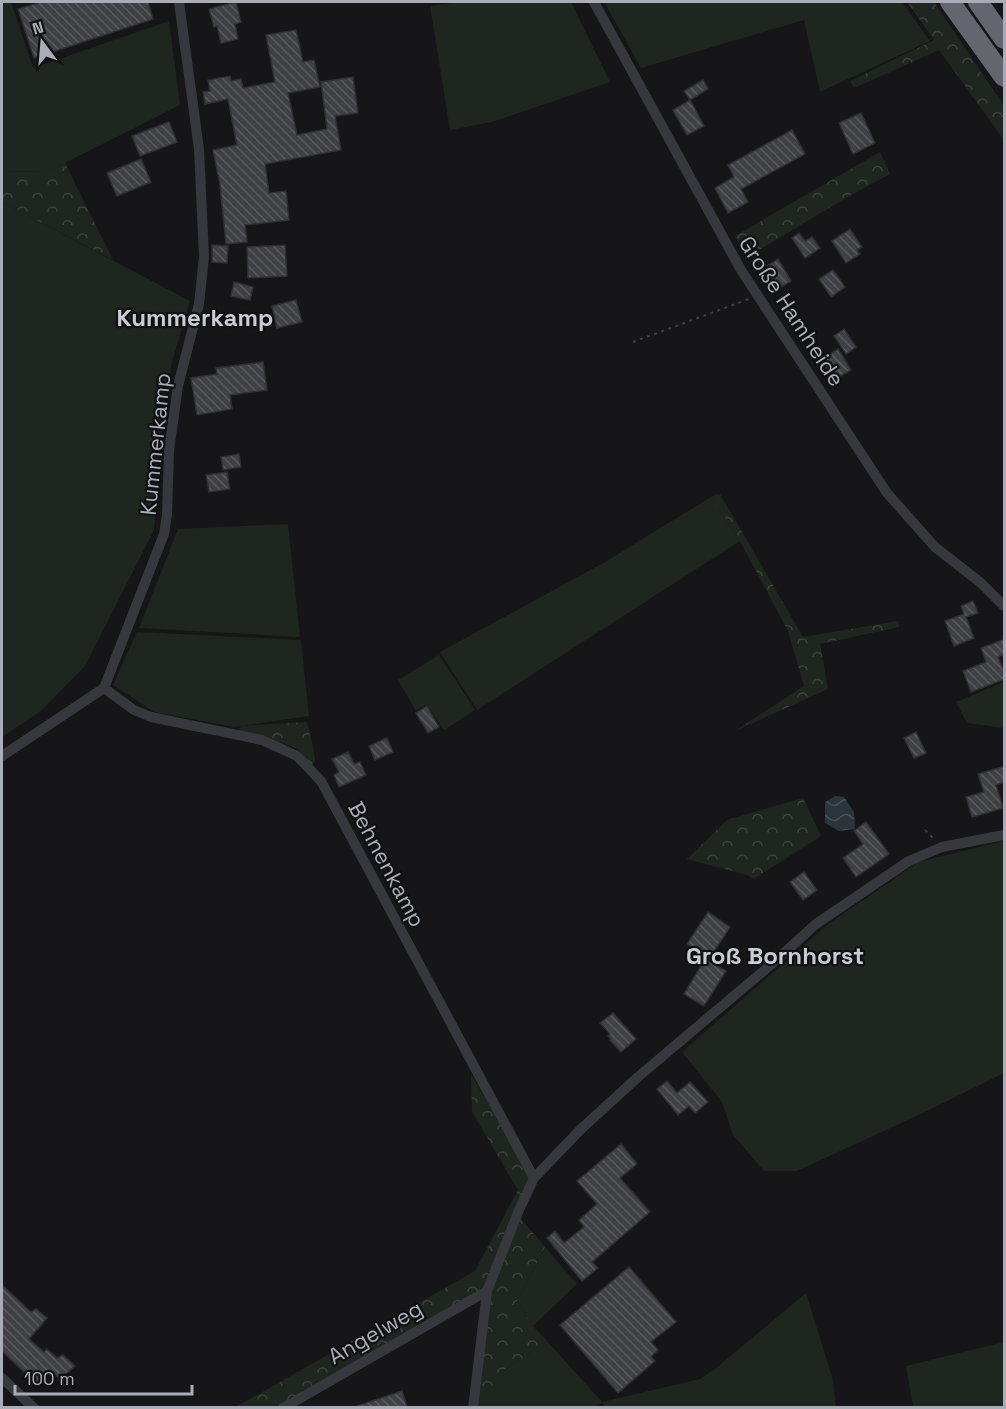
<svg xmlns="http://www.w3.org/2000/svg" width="1006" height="1409" font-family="'Space Grotesk',sans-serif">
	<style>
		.green { fill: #1e261f }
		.forest { fill: url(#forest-crowns) }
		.water { fill: url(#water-waves) }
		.building { fill: url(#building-back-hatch); stroke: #303034; stroke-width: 1.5 }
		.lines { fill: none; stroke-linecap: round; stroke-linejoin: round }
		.path { stroke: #3d3f44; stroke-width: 2; stroke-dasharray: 3 4.5; stroke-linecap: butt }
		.street { stroke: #37383d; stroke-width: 10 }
		.highway { stroke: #63666e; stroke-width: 20 }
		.labels { text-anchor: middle; stroke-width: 4.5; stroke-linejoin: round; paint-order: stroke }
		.street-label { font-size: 22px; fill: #a8adb8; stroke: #111113 }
		.neighbourhood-label { font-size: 24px; font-weight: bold; fill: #c9ccd4; stroke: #111113 }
	</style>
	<defs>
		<pattern id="forest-crowns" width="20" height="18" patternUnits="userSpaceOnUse" patternTransform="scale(1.5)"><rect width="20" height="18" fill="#1e261f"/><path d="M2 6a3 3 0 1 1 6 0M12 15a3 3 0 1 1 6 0" fill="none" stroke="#3c433d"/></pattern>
		<pattern id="water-waves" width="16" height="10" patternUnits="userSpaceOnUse" patternTransform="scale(1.5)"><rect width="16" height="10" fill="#2c353c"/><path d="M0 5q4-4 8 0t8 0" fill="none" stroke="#485056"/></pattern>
		<pattern id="building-back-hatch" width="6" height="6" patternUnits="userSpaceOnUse" patternTransform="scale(1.5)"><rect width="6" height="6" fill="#404145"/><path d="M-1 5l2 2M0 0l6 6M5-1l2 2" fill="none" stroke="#595a5e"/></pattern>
	</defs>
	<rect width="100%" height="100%" fill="#161618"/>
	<g class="green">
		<polygon points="2,2 11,2 33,68 169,21 180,105 49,171 2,172"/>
		<polygon points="459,2 571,2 610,82 492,122 450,130 430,6"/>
		<polygon points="604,2 902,2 930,41 820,92 804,20 641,68"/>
		<polygon points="2,202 190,301 172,362 164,408 154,530 85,666 41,711 2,737"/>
		<polygon points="711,497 740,541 477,710 440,652 605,562"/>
		<polygon points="288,524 300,637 139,628 178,529"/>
		<polygon points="137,632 301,640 309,716 234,727 154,712 113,685"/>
		<polygon points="439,655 475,710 444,730 427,704 416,711 398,680"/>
		<polygon points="1004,682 1004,728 967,723 956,702"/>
		<polygon points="1004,841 1004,1073 925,1112 797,1171 764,1171 733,1135 722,1102 682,1052 827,925 918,862"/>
		<polygon points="545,1247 577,1284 533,1326 517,1301"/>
		<polygon points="806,1293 833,1380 836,1407 605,1408 602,1402 597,1408 497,1407 497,1375 547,1341 602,1402 700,1379 715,1369"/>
		<polygon points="1004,1342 1004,1407 913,1407 906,1366"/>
	</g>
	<g class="forest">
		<polygon points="907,2 934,2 1004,106 1004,140 939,50 854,88 850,81 934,40"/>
		<polygon points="880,152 890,174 844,199 746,258 735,236"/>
		<polygon points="65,163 113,260 2,202 2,172 49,171"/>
		<polygon points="717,494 720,494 803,637 898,621 899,627 820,644 828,689 735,731 804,686 788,631 740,541 711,497"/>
		<polygon points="307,722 313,746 315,761 312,765 297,748 264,737 238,732 241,726"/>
		<polygon points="803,798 821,836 754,879 747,875 687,859 727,820"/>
		<polygon points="471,1074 531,1178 485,1287 276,1407 234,1408 475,1271 518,1190 472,1112"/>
		<polygon points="521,1219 545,1247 517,1301 533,1326 547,1341 497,1375 497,1407 478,1408 491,1290"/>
	</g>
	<polygon class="water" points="835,796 844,797 854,812 855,829 839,831 825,823 825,802"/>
	<g class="building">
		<polygon points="41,2 148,2 153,19 34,58 18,9"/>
		<polygon points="236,2 241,22 235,24 238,39 221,43 217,26 214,27 209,9"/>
		<polygon points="296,30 303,62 314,60 320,87 288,93 297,135 327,129 321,82 353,77 358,113 335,116 341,150 265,164 269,193 286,191 289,220 245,225 247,242 226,244 220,185 213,150 237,145 228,99 205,104 203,92 210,91 208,80 230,76 231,81 241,79 243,88 275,82 266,35"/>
		<polygon points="703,80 708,89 690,100 684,91"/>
		<polygon points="690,100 704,126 687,135 673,110"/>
		<polygon points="861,113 875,143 853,154 839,123"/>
		<polygon points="169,122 177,142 140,156 132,136"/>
		<polygon points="792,130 805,154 741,189 748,202 728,213 715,188 734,177 728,165"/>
		<polygon points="141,159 151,182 117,196 107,173"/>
		<polygon points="850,229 862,247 857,250 860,254 846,263 832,241"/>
		<polygon points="799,233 805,241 812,237 820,248 805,258 792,238"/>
		<polygon points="212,245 228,246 227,263 212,262"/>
		<polygon points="285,245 287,276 248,278 247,247"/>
		<polygon points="778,259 791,281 774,291 761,270"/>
		<polygon points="833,270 845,287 831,297 819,279"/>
		<polygon points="234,282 253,287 250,300 231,296"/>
		<polygon points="296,300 302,322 277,328 272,306"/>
		<polygon points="844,329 856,347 846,354 834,336"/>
		<polygon points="838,349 851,370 834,380 822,359"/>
		<polygon points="263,362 267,390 230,395 232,409 197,415 191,378 217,374 216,368"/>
		<polygon points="239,454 241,467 223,470 221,457"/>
		<polygon points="227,472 230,489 209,492 206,475"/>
		<polygon points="973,601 978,613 966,617 974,638 954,646 945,621 964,614 961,606"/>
		<polygon points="1005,639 1005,654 998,657 1005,674 1005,679 971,692 963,671 986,662 981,648"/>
		<polygon points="427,706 439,727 428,733 416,713"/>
		<polygon points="916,732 926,753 914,758 904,738"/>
		<polygon points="387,738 393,752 375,760 369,746"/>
		<polygon points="348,752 354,764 360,762 366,775 339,787 334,775 339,772 332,759"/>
		<polygon points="1005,766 1005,782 996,785 1003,808 972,817 966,797 984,792 978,774"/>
		<polygon points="866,822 889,854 856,877 843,858 863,844 854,831"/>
		<polygon points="804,872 817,890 803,900 790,882"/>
		<polygon points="708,912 730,927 709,959 687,944"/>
		<polygon points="705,959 726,971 704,1006 684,994"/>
		<polygon points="613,1013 636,1039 621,1052 610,1040 611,1039 608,1036 610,1034 600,1023"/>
		<polygon points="667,1081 677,1093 690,1082 708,1102 695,1113 689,1106 678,1115 657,1089"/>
		<polygon points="621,1144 637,1164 620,1178 650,1212 592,1262 598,1268 582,1281 547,1238 555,1231 564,1243 584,1227 579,1220 597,1204 577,1181"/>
		<polygon points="629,1267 676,1322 651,1342 658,1350 651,1357 655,1361 618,1393 560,1325"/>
		<polygon points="2,1285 31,1312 36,1309 47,1318 29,1339 44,1352 47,1349 57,1358 63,1355 75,1366 60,1379 50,1370 40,1384 25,1373 2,1351"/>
		<polygon points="402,1391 407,1407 357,1407 357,1406"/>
	</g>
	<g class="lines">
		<g class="path">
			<polyline points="633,342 749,299"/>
			<polyline points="925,830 934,839"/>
		</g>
		<g class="street">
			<polyline points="594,2 741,270 887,493 935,547 981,583 1004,606"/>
			<polyline points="104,688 134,710 151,717 262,740 297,756 321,781 534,1178"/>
			<polyline points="2,756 104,688 164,534 167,515 169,450 178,386 199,304 204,257 199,149 179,2"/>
			<polyline points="2,1378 34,1408"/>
			<polyline points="283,1408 487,1291"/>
			<polyline points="473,1408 487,1291 519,1210 534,1178 580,1130 638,1077 774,962 816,924 909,861 942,847 1004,835"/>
		</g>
		<g class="highway">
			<polyline points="950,2 1004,77"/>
			<polyline points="978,2 1004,39"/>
		</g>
	</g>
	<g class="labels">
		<g class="street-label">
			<text transform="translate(792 311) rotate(57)" y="8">Große Hamheide</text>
			<text transform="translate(155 444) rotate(-84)" y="8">Kummerkamp</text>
			<text transform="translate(387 864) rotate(62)" y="8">Behnenkamp</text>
			<text transform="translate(375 1332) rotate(-30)" y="8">Angelweg</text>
		</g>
		<g class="neighbourhood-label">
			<text x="195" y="326">Kummerkamp</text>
			<text x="775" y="964">Groß Bornhorst</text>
		</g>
	</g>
	<rect width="1006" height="1409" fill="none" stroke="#a8adb8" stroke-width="6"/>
	<g transform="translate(42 42) rotate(344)" stroke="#111113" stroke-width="4.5" paint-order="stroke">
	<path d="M0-4.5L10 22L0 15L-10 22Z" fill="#a8adb8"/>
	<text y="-9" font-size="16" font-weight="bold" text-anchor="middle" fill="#a8adb8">N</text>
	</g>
	<path d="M15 1385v9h177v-9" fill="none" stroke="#a8adb8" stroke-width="3"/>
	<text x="24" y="1385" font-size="18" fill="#a8adb8" stroke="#111113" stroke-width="4.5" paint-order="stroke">100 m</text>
</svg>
